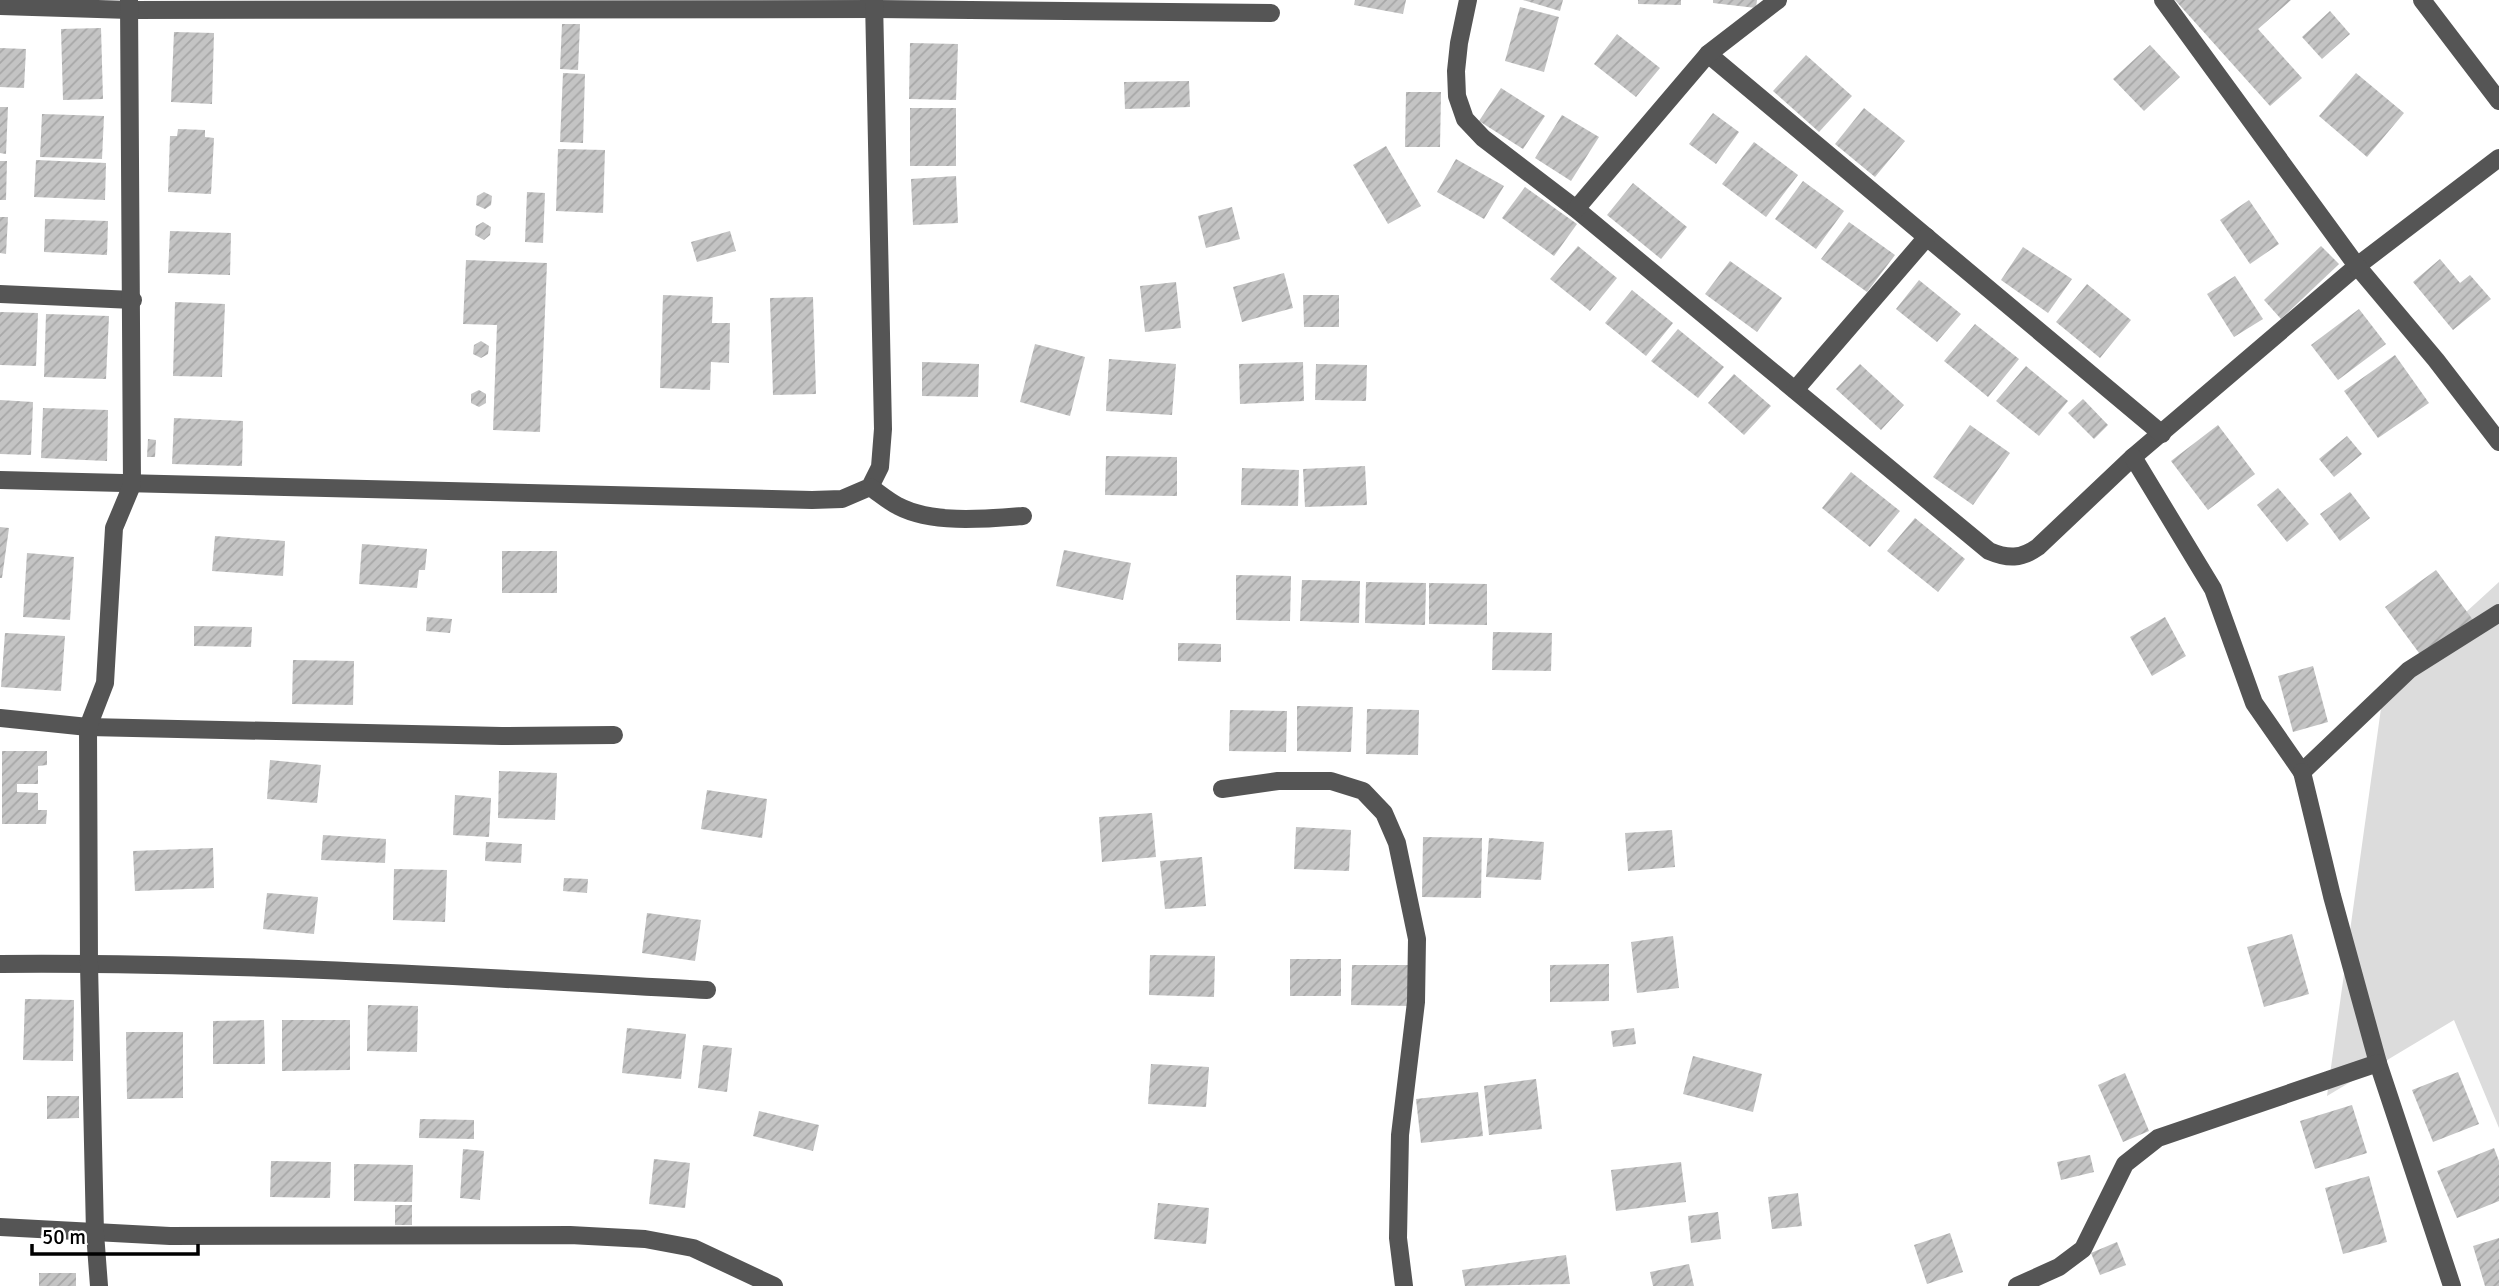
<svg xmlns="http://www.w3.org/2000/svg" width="2499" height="1286" font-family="Signika,sans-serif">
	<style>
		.grass { fill: #dcdcdc }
		.building { fill: url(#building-hatch) }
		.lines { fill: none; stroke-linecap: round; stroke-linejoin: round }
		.minor { stroke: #555; stroke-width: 18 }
	</style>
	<defs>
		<pattern id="building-hatch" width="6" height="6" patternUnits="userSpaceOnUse" patternTransform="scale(1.75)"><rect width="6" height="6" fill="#c4c4c4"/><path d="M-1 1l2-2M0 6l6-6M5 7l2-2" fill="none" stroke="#a7a7a7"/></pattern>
	</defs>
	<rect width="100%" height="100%" fill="#fff"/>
	<polygon class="grass" points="2499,582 2499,1128 2454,1020 2327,1096 2384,687"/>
	<g class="building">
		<polygon points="1355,0 1406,0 1403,14 1354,5"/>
		<polygon points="1523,0 1563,0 1560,11"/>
		<polygon points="1638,0 1681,0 1681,5 1638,4"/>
		<polygon points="1713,0 1757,0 1756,8 1713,3"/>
		<polygon points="2175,0 2291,0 2258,29 2302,78 2270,106"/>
		<polygon points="1520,7 1559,17 1544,72 1505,61"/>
		<polygon points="2330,11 2350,34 2322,59 2302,37"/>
		<polygon points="562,24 580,24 578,70 560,69"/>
		<polygon points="101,28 103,99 63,100 61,29"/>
		<polygon points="174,32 214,33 212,104 171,102"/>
		<polygon points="1617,34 1660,68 1636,97 1594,64"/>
		<polygon points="910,43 958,44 956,100 909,99"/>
		<polygon points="2150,45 2180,77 2144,111 2113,79"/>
		<polygon points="0,48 26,49 24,88 0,87"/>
		<polygon points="1806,55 1852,96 1819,132 1773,91"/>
		<polygon points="563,73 585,74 583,143 560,142"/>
		<polygon points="2356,73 2404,113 2367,157 2319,116"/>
		<polygon points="1189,81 1190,107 1125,109 1124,82"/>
		<polygon points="1501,88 1545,116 1523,149 1479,121"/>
		<polygon points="1406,92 1441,92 1440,147 1405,147"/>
		<polygon points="0,107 8,107 6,154 0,153"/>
		<rect x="910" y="108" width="46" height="58"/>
		<polygon points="1864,108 1905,141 1875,177 1835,144"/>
		<polygon points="1713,113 1739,132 1716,164 1689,144"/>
		<polygon points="42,114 104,116 102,159 40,157"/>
		<polygon points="1562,115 1599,137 1571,181 1535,158"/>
		<polygon points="178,129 205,130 205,137 214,138 211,194 168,192 170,136 177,136"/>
		<polygon points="1754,142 1798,175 1766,217 1722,184"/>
		<polygon points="1386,146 1421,206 1388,224 1353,165"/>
		<polygon points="558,149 605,150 603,213 556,211"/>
		<polygon points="1456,159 1504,186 1484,219 1437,192"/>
		<polygon points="36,160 106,163 105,200 34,197"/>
		<polygon points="0,161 7,161 6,200 0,200"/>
		<polygon points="956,176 958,223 913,225 911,179"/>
		<polygon points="1803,181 1844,211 1816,249 1775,219"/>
		<polygon points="1633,183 1687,227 1661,259 1607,215"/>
		<polygon points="1525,187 1577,224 1554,256 1502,218"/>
		<polygon points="484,192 492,196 491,205 485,209 476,205 477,196"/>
		<polygon points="527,192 545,193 543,243 525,242"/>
		<polygon points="2249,200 2279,244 2250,264 2220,220"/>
		<polygon points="1232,207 1240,239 1206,248 1198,216"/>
		<polygon points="0,217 8,217 6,254 0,253"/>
		<polygon points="45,219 108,221 107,255 44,252"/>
		<polygon points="483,222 491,227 490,235 484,240 475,235 476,226"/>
		<polygon points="1849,222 1895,255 1867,292 1821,259"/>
		<polygon points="170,231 231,233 230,275 168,273"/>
		<polygon points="730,231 736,251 697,262 691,242"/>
		<polygon points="1578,246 1617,278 1590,311 1550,279"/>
		<polygon points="2321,246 2339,264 2281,319 2264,300"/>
		<polygon points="2023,247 2072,279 2048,313 2001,280"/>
		<polygon points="2440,259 2460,283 2470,275 2491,299 2453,330 2413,282"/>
		<polygon points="466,260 547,263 540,432 493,430 497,325 463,324"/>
		<polygon points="1730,261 1782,298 1757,332 1705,294"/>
		<polygon points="1284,273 1293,308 1242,322 1233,287"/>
		<polygon points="2235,276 2263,319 2234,337 2207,294"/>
		<polygon points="1919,280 1961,314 1937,342 1896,309"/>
		<polygon points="1176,282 1181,328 1145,332 1140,286"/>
		<polygon points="2087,284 2131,320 2100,358 2056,322"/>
		<polygon points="1632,290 1673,323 1646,356 1605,323"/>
		<polygon points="663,295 713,297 712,323 730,323 729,363 711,362 710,390 660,388"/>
		<polygon points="1303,295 1339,295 1339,327 1304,327"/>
		<polygon points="813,297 816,394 773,395 770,298"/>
		<polygon points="175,302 225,304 222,377 173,376"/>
		<polygon points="2359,309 2386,344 2338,380 2311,345"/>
		<polygon points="0,312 38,313 36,366 0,365"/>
		<polygon points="46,314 109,316 106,379 44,377"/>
		<polygon points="1975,324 2019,359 1988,397 1944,361"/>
		<polygon points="1678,329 1724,367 1698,398 1651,361"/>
		<polygon points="481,341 489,346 488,354 481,358 473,354 474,345"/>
		<polygon points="1035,344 1085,357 1070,416 1020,402"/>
		<polygon points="2395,355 2429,403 2378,438 2344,391"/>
		<polygon points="1109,359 1176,364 1172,415 1106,411"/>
		<polygon points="922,362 979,364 978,397 922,396"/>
		<polygon points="1303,362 1304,401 1240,404 1239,364"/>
		<polygon points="1316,364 1367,365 1366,401 1315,400"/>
		<polygon points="1860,364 1904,405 1881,430 1836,389"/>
		<polygon points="2026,366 2068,401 2039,436 1996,401"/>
		<polygon points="1734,374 1771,406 1744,435 1708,403"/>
		<polygon points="479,390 486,394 486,403 479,407 471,403 471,394"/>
		<polygon points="2083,399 2108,425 2094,439 2068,413"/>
		<polygon points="0,400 33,402 31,455 0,454"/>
		<polygon points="43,408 108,410 107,461 41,458"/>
		<polygon points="174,418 243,421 242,466 172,464"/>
		<polygon points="1970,425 2010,453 1973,505 1933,477"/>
		<polygon points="2218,425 2255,474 2208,510 2171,461"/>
		<polygon points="2347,436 2362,454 2334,477 2319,459"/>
		<polygon points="148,439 156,440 155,457 147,457"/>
		<polygon points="1106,456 1177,457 1177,496 1105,495"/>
		<polygon points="1365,466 1367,505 1305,507 1303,469"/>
		<polygon points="1242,468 1299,470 1298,506 1241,505"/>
		<polygon points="1851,472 1900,511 1870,547 1822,508"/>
		<polygon points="2278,488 2309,524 2287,542 2257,505"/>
		<polygon points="2350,492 2370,518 2340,541 2320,514"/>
		<polygon points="1915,518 1965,559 1938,592 1887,551"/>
		<polygon points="0,527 9,528 2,578 0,578"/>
		<polygon points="215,536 285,541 283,576 212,571"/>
		<polygon points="362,544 427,549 425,570 419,570 417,588 359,584"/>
		<polygon points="1064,550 1131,563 1123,600 1056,586"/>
		<rect x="502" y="551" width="55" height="42"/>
		<polygon points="27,553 74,557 70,620 23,617"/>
		<polygon points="2436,570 2473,620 2422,657 2385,607"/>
		<polygon points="1236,575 1291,576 1290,621 1236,620"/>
		<polygon points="1302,580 1360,581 1359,623 1300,621"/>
		<polygon points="1366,582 1426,583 1425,625 1365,623"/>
		<polygon points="1429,583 1487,584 1487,625 1429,624"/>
		<polygon points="427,617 452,619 450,633 426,631"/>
		<polygon points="2165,617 2186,656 2152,676 2130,637"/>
		<polygon points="194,626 252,627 251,647 194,646"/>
		<polygon points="1493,632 1552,633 1551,671 1492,670"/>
		<polygon points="5,633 65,636 61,691 1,687"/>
		<polygon points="1178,643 1221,644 1221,662 1178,661"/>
		<polygon points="293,660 354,661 353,705 292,704"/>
		<polygon points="2313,666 2328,722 2293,732 2278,676"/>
		<polygon points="1297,706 1353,707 1351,752 1297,751"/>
		<polygon points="1367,709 1419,710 1418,755 1366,754"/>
		<polygon points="1230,710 1287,711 1286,752 1229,751"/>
		<polygon points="2,751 47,751 47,765 38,766 38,784 17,784 17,792 38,793 38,810 47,810 46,824 2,824"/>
		<polygon points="270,760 321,765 317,803 267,799"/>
		<polygon points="499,771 557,773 555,820 498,818"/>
		<polygon points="707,790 767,799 762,838 701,829"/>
		<polygon points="455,795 491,798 489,837 453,835"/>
		<polygon points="1152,813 1156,857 1102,862 1099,817"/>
		<polygon points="1296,827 1351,830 1349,871 1294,869"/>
		<polygon points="1672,830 1675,867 1628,871 1625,833"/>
		<polygon points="323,835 386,839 385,863 321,860"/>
		<polygon points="1423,837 1482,838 1481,898 1422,897"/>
		<polygon points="1489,838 1544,842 1541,880 1486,877"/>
		<polygon points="486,842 522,844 521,863 485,861"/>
		<polygon points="213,848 214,888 135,891 133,851"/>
		<polygon points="1202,857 1206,906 1165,909 1160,861"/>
		<polygon points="394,869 447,870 445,922 393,920"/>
		<polygon points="564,878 588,879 587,893 563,891"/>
		<polygon points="267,893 318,897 314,934 263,929"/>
		<polygon points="647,913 701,920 695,961 642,953"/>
		<polygon points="2292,934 2309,994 2264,1007 2247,947"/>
		<polygon points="1673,936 1679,988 1637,993 1631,942"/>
		<polygon points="1150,955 1215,956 1214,997 1149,995"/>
		<rect x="1290" y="959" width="51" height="37"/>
		<polygon points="1609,964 1609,1001 1550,1002 1550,965"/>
		<polygon points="1352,965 1412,965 1411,1006 1351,1005"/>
		<polygon points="25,999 74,1000 73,1061 23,1060"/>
		<polygon points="368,1005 418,1006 417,1052 367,1051"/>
		<polygon points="264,1020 265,1064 213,1064 213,1021"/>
		<polygon points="282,1020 350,1020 350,1070 282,1071"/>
		<polygon points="627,1028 686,1034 681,1079 622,1073"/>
		<polygon points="1634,1028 1636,1044 1613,1047 1611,1031"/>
		<polygon points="126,1032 183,1032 183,1098 127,1099"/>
		<polygon points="703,1045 732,1048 727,1092 698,1088"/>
		<polygon points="1693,1056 1762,1074 1753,1112 1683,1094"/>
		<polygon points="1151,1064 1209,1067 1206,1107 1148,1104"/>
		<polygon points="2458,1072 2479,1124 2433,1142 2412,1090"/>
		<polygon points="2125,1073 2149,1131 2123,1142 2098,1085"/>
		<polygon points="1536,1079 1542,1129 1489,1135 1484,1086"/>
		<polygon points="1478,1092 1483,1136 1421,1143 1416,1099"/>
		<polygon points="47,1096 79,1096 79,1118 47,1119"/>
		<polygon points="2352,1105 2367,1153 2315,1169 2300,1121"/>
		<polygon points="759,1111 819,1125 813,1151 753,1136"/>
		<polygon points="420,1119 474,1120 474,1139 419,1138"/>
		<polygon points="2494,1148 2499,1161 2499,1201 2457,1218 2437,1171"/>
		<polygon points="463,1149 484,1151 480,1200 460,1198"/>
		<polygon points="2090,1155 2094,1172 2061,1180 2057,1162"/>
		<polygon points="654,1159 690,1163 685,1208 649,1204"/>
		<polygon points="271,1161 331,1162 330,1198 270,1197"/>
		<polygon points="1681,1162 1686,1202 1616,1211 1611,1170"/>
		<polygon points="354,1164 413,1165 412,1202 354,1201"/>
		<polygon points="2369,1176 2387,1242 2343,1254 2325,1188"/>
		<polygon points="1798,1193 1802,1226 1772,1229 1768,1197"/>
		<polygon points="1158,1203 1209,1208 1206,1244 1154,1239"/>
		<rect x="395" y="1205" width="17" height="20"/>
		<polygon points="1718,1212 1721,1239 1691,1243 1688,1216"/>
		<polygon points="1950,1233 1963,1272 1927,1284 1914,1245"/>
		<polygon points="2499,1238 2499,1286 2485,1286 2473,1246"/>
		<polygon points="2117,1242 2126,1265 2100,1275 2091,1253"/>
		<polygon points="1566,1255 1570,1284 1465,1286 1462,1270"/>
		<polygon points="1689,1264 1694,1286 1653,1286 1650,1272"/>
		<rect x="39" y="1273" width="37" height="13"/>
	</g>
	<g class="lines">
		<g class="minor">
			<path d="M1468,0l-9,43 -3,28 1,25 8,23 18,19 93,71 413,342c19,8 32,8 49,-4l95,-90 224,-191 142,-108"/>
			<polyline points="2163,0 2357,266 2436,360 2499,442"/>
			<polyline points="2422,0 2499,101"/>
			<polyline points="0,6 130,10 876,9 1271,13"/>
			<polyline points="1708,54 2162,434"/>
			<polyline points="1576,209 1708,54 1778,0"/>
			<polyline points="0,294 133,300"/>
			<polyline points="1795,390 1927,237"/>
			<polyline points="2133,457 2213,589 2254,703 2302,772 2409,670 2499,613"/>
			<polyline points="0,480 812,500 842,499 870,487 880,467 883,429 874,0"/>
			<path d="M870,487c9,6 18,14 28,19 34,18 87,13 125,10"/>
			<polyline points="0,718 88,727 502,736 614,735"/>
			<polyline points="2302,772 2332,896 2378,1063 2452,1286"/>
			<polyline points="1222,789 1278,781 1331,781 1363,791 1384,813 1397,843 1417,939 1416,1002 1400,1135 1398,1238 1404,1286"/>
			<path d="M0,964c236,-2 472,13 707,26"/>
			<polyline points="0,1227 170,1236 570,1235 645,1239 693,1248 774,1286"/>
			<polyline points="99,1286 95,1233 89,964 88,727 105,683 114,528 132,485 129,0"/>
			<polyline points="2017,1286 2059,1267 2083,1249 2125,1164 2158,1138 2378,1063"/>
		</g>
	</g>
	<path d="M32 1244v10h166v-10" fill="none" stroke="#000000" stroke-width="3.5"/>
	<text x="42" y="1244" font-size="21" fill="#000000" stroke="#ffffff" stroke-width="5" paint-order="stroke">50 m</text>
</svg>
